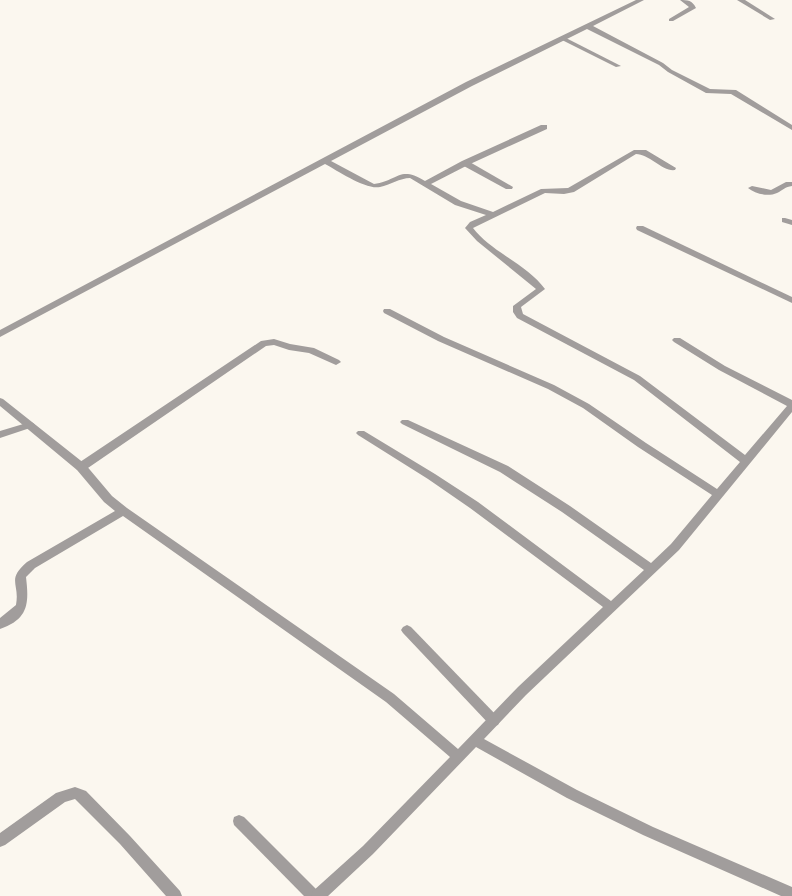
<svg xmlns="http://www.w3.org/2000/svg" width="792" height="896" font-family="Montserrat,sans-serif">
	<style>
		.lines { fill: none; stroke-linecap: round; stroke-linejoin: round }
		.lane { fill: #a19d9c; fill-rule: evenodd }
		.street { fill: #a19d9c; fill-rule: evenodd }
	</style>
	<rect width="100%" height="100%" fill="#fbf7ef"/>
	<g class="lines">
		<g class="lane">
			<path d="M680,0c8,0 12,0 16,8l-23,13h-4v-2l20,-12z"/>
			<polygon points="560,37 564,37 621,66 616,67 560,39"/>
			<polygon points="462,161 468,161 513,187 512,189 506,189 462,165"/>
			<polygon points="782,218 785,218 792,220 792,225 782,222"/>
			<polygon points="274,339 290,344 314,348 339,360 341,362 336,365 309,353 289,350 274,345 266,346 85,470 77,470 76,467 77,464 261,341"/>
			<polygon points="30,422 33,423 35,425 33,427 0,438 0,431"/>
			<polygon points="407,625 411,627 498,717 500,721 498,725 494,726 490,725 403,633 401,630 403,627"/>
			<polygon points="239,815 244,817 318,891 320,896 304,896 234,825 233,821 234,817"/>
		</g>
		<g class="street">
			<path d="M636,0h8l-51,26 70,37 9,7 38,19 26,1 56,35v5l-61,-36 -25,-1 -38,-21 -9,-7 -72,-36 -115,57 -141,75 43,23c24,-3 25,-19 51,-3l37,-20 79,-36h6v4l-79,36 -37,19 30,17 32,11 48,-23 27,-1 66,-38h12l30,18 -1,2c-12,2 -26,-16 -39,-16l-62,38 -10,2 -19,-1 -72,35c18,24 54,36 72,61l-24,18 2,7 117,62 105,79 42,-49 -68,-36 -45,-28 -2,-2 2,-2h6l45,28 67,34v12l-113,138 -153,145 -42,44 93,51 76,37 139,60v9h-11l-138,-61 -76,-37 -91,-51 -103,107 -45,42h-17l2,-5 50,-45 87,-89 -64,-55 -263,-186 -88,52 -9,9c3,26 3,42 -26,52v-11l16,-13c4,-22 -10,-25 11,-43l88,-51 -11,-9 -27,-32 -77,-64v-8l3,1 82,65 27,32 15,12 267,186 64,55 60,-62 85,-80 -133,-99 -42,-29 -70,-44 -2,-2 2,-2h6l71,43 43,28 133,99 33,-31 -82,-58 -62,-40 -98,-48 -2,-2 2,-2h6l100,46 62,40 81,57 20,-19 41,-49 -74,-48 -55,-39 -35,-19 -110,-48 -54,-28 -1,-2 1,-2h6l54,28 110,48 35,19 57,39 71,46 23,-27 -106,-82 -117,-62 -4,-6v-6l23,-17 -59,-48 -12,-13 5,-6 16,-7 -31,-10 -45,-27c-10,0 -20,7 -30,9 -14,3 -42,-16 -55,-23l-325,173v-7l466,-248z"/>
			<polygon points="737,0 745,0 775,19 770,20"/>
			<path d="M786,182h6v4c-7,1 -9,4 -15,7 -9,4 -22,1 -29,-5l4,-2 19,4z"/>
			<polygon points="637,226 643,226 792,297 792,303 637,230 636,228"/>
			<polygon points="75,787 86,791 130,836 180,891 182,896 166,896 120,844 75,799 65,802 5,845 0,847 0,833 56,793"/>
		</g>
	</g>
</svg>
